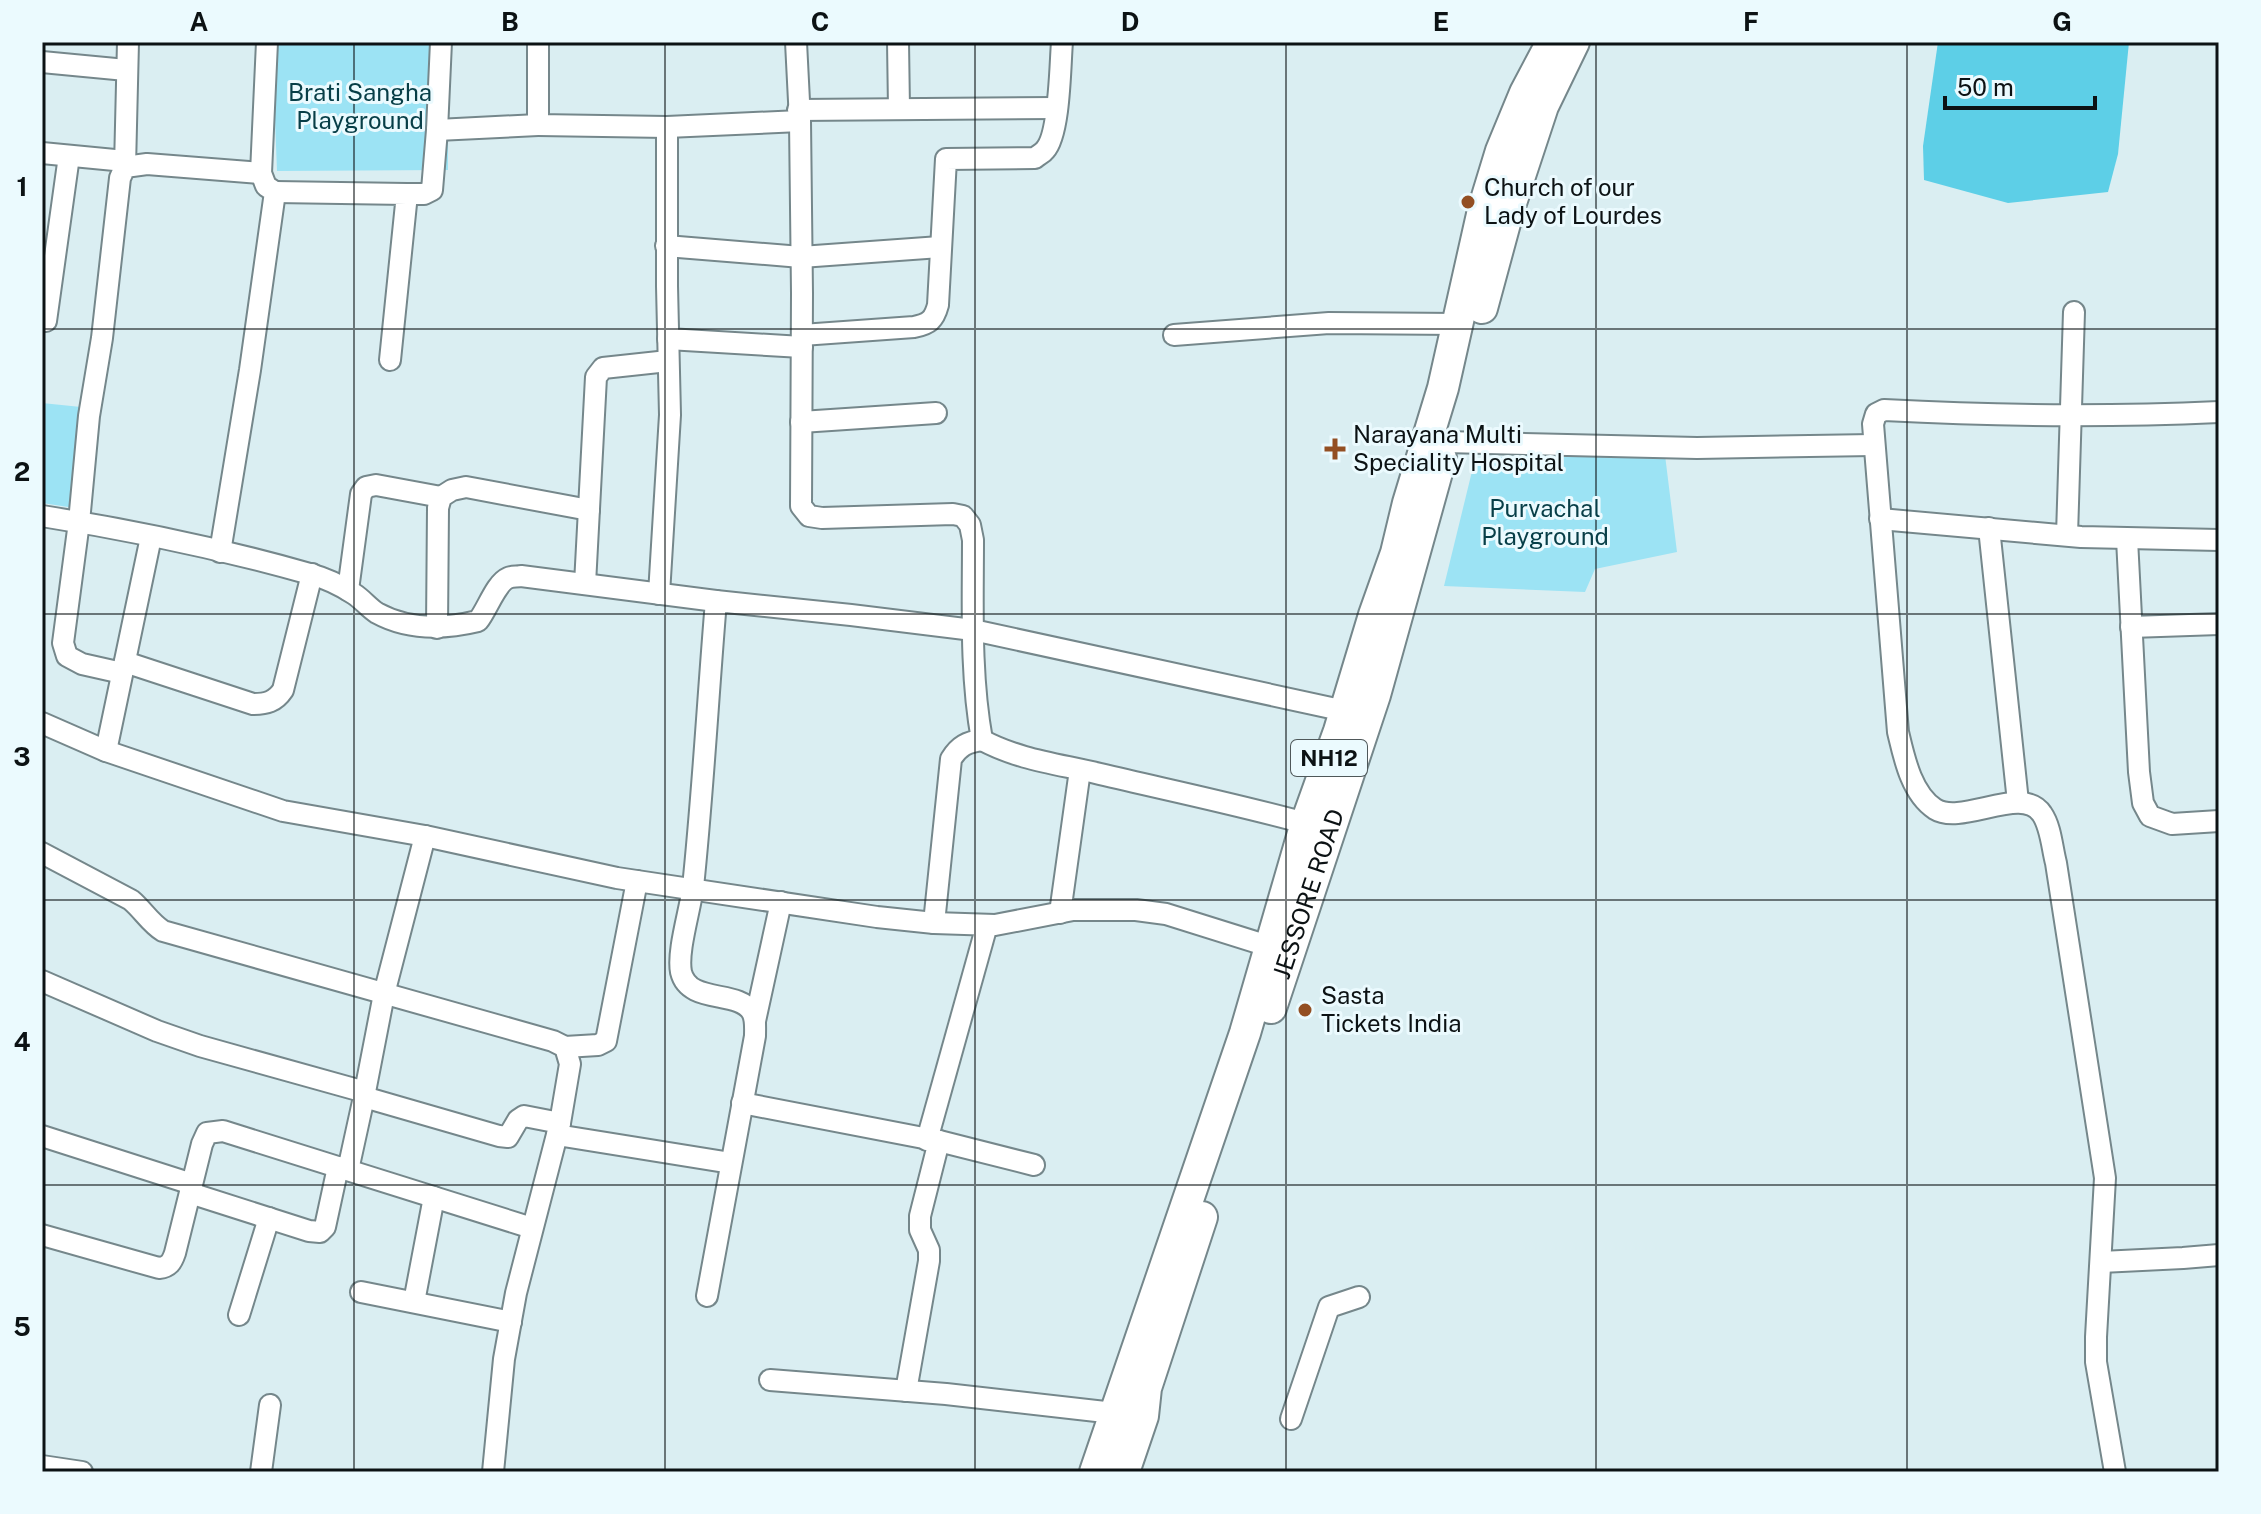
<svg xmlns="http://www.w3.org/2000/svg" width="2261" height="1514" font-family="'Public Sans',sans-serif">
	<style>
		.green { fill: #9ce3f4 }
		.water { fill: #5dcfe7 }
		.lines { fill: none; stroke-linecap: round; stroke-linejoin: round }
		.minor-casing { stroke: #75878b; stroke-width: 24 }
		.highway-casing { stroke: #75878b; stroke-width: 34 }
		.minor { stroke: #fff; stroke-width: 20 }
		.highway { stroke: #fff; stroke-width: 30 }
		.grid { fill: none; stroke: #0c1214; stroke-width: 2; stroke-opacity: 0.55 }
		.poi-dot { fill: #934f23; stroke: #ebfafe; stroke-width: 3 }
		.labels { text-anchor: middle; stroke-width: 6; stroke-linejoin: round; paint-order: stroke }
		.shield { fill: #ebfafe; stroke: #4f585a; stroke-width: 2 }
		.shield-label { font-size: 22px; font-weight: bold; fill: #0c1214 }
		.park-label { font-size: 24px; fill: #073e47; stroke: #ebfafe }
		.poi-label { font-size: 24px; fill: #0c1214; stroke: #ebfafe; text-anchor: start }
		.street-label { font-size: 24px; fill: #0c1214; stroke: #ebfafe }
		.neatline { fill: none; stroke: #0c1214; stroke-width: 3 }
		.grid-label { font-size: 26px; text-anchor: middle; font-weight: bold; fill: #0c1214 }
	</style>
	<rect width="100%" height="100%" fill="#daeef2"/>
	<g class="green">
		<polygon points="272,42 448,42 448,170 277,171"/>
		<polygon points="42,403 81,407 75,508 42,503"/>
		<polygon points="1577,452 1665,455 1677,552 1595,569 1585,592 1444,586 1475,459"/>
	</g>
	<polygon class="water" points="1938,42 2129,42 2118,154 2108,192 2008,203 1924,180 1923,146"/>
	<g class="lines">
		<defs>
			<g id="minor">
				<polyline points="538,42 538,125 667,127 800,121"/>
				<path d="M796,42l4,79 2,172 -1,213 8,10 13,2 131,-4 10,2 7,9 3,15c0,66 -3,134 9,200 37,20 77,24 118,34 72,17 145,32 216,52"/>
				<polyline points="898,42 899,109"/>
				<polyline points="42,62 126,70"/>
				<polyline points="798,110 1057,108"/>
				<polyline points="437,130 538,125"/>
				<polyline points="42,153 125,161"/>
				<polyline points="125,167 128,42"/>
				<polyline points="275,192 407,194 390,360"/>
				<polyline points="407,194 424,194 432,190 437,130 441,42"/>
				<polyline points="666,246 801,257 940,247"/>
				<polyline points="46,321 69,156"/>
				<path d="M802,335l112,-8c15,-3 20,-7 24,-22l8,-146 89,-1c3,-3 7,-4 10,-8 15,-16 15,-85 17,-108"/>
				<polyline points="1174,335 1329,323 1459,324"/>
				<polyline points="668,339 802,347"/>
				<polyline points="801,422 936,413"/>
				<polyline points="1445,442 1697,448 1873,445"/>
				<path d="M42,516c89,14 180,33 268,58 15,4 30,11 44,20 8,5 15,14 23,19 31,17 68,16 101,8 9,-11 18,-38 30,-43 4,-2 9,-1 13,-2l195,25"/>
				<polyline points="1880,519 2081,537 2219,540"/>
				<polyline points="1989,528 2018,802"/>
				<polyline points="2067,535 2074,312"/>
				<polyline points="2127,539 2139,772 2143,803 2150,816 2172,824 2219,821"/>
				<polyline points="220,552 250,370 275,192 266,186 261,173 267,42"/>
				<polyline points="585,584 596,377 603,368 668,361"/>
				<polyline points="348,590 361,494 366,487 376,485 441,497"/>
				<polyline points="659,594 670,415 667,286 667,127"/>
				<polyline points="2131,627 2219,624"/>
				<polyline points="437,628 438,508 441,497 452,490 466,487 589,510"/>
				<path d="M125,662l128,42c13,0 22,-2 30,-14l29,-116"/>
				<polyline points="122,673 82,664 67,656 63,643 79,522 89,416 102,338 120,178 125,167 147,164 261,173"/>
				<polyline points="42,723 106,751 283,811 425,836 617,878 877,917 934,923 995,925 1073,910 1136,910 1166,914 1281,950"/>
				<polyline points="106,751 151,537"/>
				<path d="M42,853l89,47c12,10 19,23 32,31l390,110 12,6 5,17 -10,59 -44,170 -12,66 -11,113"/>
				<polyline points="1060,913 1080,770"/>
				<path d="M934,923l17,-164c8,-13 16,-17 31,-19"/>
				<polyline points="42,981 157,1031 200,1046 365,1092"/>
				<polyline points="755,1021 781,902"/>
				<polyline points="565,1047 598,1045 606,1041 637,881"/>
				<polyline points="364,1097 499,1136 508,1137 518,1120 524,1116 560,1123"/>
				<polyline points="742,1103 939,1141 1034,1165"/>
				<polyline points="557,1135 731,1163"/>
				<polyline points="42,1136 192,1184"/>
				<polyline points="927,1140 987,925"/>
				<polyline points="348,1170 364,1097 384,994 425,836"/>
				<polyline points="190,1193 309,1231 320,1232 325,1227 338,1167"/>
				<path d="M42,1235l117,33c10,-1 13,-6 16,-15l27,-109 5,-11 16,-2 309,97"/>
				<polyline points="2101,1262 2183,1258 2219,1255"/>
				<polyline points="361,1292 511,1322"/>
				<path d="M707,1296l48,-260c0,-8 1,-17 -3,-24 -14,-23 -63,-7 -71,-40 -4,-21 9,-61 12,-85 10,-95 15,-191 23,-286l135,14 122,15 372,81"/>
				<polyline points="414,1302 434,1197"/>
				<polyline points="239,1315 269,1218"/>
				<polyline points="770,1380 946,1394 1114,1413"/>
				<polyline points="906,1391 929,1261 929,1250 920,1230 920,1216 939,1141"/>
				<polyline points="1291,1419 1329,1307 1359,1297"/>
				<polyline points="42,1466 82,1472"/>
				<polyline points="261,1472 270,1405"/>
				<path d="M2115,1472l-19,-110v-25l9,-159 -49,-315c-4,-15 -5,-36 -14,-49 -19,-30 -80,12 -107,-5 -24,-16 -31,-52 -37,-77l-25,-308 3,-10 8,-4c112,6 223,7 335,2"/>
			</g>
			<g id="highway">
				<polyline points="1482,308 1508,212 1543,106 1574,42"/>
				<path id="s1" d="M1271,1008l104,-313 66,-237"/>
				<polyline points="1095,1472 1245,1033 1306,823 1339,731 1374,615 1396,553 1408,503 1443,388 1483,210 1501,151 1525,93 1552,42"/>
				<polyline points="1124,1472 1143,1416 1146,1388 1202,1217"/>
			</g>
		</defs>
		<use href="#minor" class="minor-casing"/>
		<use href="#highway" class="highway-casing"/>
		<use href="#minor" class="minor"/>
		<use href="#highway" class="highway"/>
	</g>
	<path class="grid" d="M354,42v1430M665,42v1430M975,42v1430M1286,42v1430M1596,42v1430M1907,42v1430M42,329h2177M42,614h2177M42,900h2177M42,1185h2177"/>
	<g class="poi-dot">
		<circle cx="1468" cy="202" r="8"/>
		<path d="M1331 437h8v8h8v8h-8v8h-8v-8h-8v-8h8z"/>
		<circle cx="1305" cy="1010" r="8"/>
	</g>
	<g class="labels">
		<rect class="shield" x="1291" y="740" width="76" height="36" rx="6"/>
		<g class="shield-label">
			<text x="1329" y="766">NH12</text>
		</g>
		<g class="park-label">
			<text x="360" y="101">Brati Sangha<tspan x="360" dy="28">Playground</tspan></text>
			<text x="1545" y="517">Purvachal<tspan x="1545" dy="28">Playground</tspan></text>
		</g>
		<g class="poi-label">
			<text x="1484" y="196">Church of our<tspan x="1484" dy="28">Lady of Lourdes</tspan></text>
			<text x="1353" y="443">Narayana Multi<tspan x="1353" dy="28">Speciality Hospital</tspan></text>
			<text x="1321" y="1004">Sasta<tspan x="1321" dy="28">Tickets India</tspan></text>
		</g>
		<g class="street-label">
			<text dy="8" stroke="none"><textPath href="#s1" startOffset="120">JESSORE ROAD</textPath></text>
		</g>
	</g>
	<rect width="2261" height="1514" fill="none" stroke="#ebfafe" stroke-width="88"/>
	<path d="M1945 96v12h150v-12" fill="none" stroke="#0c1214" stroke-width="4"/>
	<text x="1957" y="96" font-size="24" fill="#0c1214" stroke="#ebfafe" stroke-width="6" paint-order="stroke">50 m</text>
	<rect x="44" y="44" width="2173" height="1426" class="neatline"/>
	<g class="grid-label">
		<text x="199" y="31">A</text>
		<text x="510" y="31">B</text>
		<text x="820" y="31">C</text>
		<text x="1130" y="31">D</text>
		<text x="1441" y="31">E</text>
		<text x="1751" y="31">F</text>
		<text x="2062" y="31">G</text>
		<text x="22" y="196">1</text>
		<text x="22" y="481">2</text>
		<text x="22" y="766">3</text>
		<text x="22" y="1051">4</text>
		<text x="22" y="1336">5</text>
	</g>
</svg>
